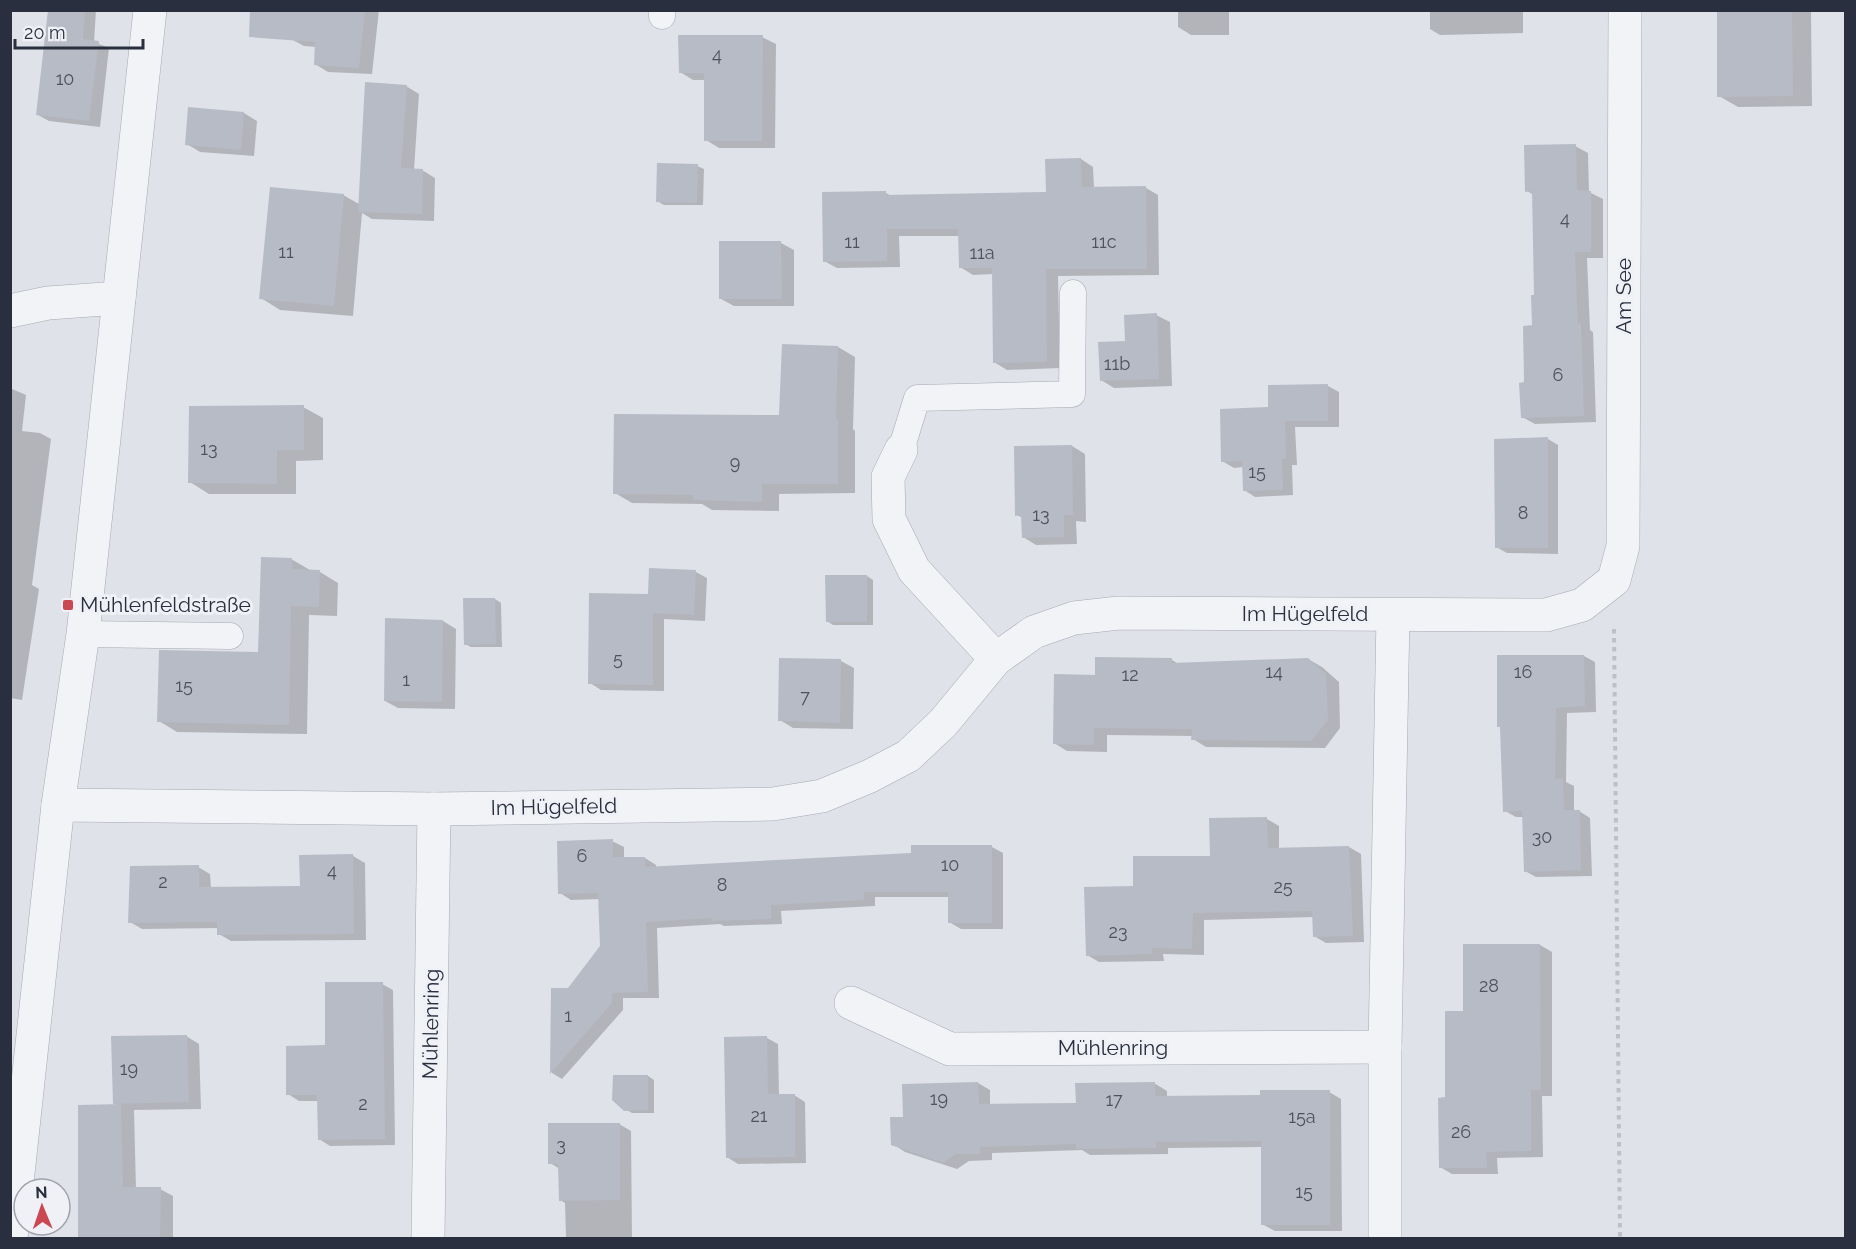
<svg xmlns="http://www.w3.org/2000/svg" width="1856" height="1249" font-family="Raleway,sans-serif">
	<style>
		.shadow { fill: #0003 }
		.building { fill: #b7bbc5 }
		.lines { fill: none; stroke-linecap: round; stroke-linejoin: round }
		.lane-casing { stroke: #a5a9b2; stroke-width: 27 }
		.street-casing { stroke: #a5a9b2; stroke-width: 34 }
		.path { stroke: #bec0c7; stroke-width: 4; stroke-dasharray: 4.5 4.5; stroke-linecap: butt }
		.lane { stroke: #f2f3f7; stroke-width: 26 }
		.street { stroke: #f2f3f7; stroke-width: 33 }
		.poi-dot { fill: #ca4852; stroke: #eff1f6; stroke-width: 2 }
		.labels { text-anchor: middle; stroke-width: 6; stroke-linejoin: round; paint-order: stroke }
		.number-label { font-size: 18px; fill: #4c5260 }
		.street-label { font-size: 21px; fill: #292f3f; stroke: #eff1f6 }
		.poi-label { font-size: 21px; fill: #292f3f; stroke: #eff1f6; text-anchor: start }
	</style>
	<rect width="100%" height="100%" fill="#dfe2e8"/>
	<g class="shadow">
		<polygon points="49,10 96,10 94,42 109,48 100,127 49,121 38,115"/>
		<polygon points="293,10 379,10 372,74 328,72 315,64 317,47 304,46 291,39"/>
		<polygon points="1178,10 1229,10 1229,35 1191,35 1178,27"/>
		<polygon points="1430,10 1523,10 1523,33 1440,35 1430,29"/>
		<polygon points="1718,10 1811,10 1812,106 1738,107 1719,96"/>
		<polygon points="762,37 776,44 775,148 719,148 706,140 706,80 693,80 680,72"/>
		<polygon points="406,86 419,94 414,170 422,170 435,178 434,221 372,219 362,213 353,316 280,310 261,298 343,195 359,204"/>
		<polygon points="190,109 244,113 257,121 254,156 200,152 187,144"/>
		<polygon points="1575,146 1588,153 1589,192 1603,199 1603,258 1587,258 1590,330 1593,332 1596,422 1535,424 1522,417 1534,327 1535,297 1534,195 1527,191"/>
		<polygon points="1081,159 1093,167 1094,188 1146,188 1158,195 1159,275 1058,276 1060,368 1007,370 994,362 993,274 973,275 960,267 960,236 899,236 900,267 837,268 824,261 886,193 893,197 1047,194"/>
		<polygon points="697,166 704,169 703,205 664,205 657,201"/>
		<polygon points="781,243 794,250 794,306 734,306 721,299"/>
		<polygon points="1156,315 1170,322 1172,386 1114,388 1101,380"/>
		<polygon points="783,346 838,347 855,357 853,429 855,431 855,493 779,494 779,511 712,510 702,504 632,503 615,493 780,416"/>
		<polygon points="1269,386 1328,386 1339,392 1339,427 1295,427 1297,465 1292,465 1293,495 1255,497 1244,490 1243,467 1234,468 1222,461 1269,409"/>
		<polygon points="10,388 26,395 22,431 40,433 51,439 32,585 39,589 22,700 10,698"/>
		<polygon points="303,407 323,418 323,460 296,461 296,494 209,494 190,482"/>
		<polygon points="1548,439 1558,445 1558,554 1507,553 1496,547"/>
		<polygon points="1072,446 1085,454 1086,522 1076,521 1077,544 1036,545 1023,537 1023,518 1017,515"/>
		<polygon points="291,559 310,570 310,572 320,572 338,583 337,616 309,615 307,734 177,732 159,721 259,653"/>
		<polygon points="696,572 707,578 705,621 664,619 664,691 601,690 590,683 649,595"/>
		<polygon points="867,576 873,580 873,625 833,625 827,621"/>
		<polygon points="495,599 501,603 502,647 471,647 465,644"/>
		<polygon points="443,621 456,629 455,709 398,708 385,701"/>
		<polygon points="1584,656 1595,662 1596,712 1567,713 1566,782 1574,786 1574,812 1579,811 1590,818 1592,876 1536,877 1525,871 1524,817 1516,817 1505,811 1498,657"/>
		<polygon points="1308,659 1322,667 1339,682 1340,728 1325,748 1206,747 1193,739 1193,736 1107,735 1107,752 1067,751 1054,743 1097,677 1172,660 1178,664"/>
		<polygon points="841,661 854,668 853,729 793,728 780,720"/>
		<polygon points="1267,819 1279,826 1279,849 1349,847 1361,854 1364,942 1326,943 1314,936 1314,917 1204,920 1204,955 1163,954 1164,961 1099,962 1087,955 1134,888 1211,858"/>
		<polygon points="612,841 624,847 624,858 645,858 656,865 656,868 913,854 992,847 1003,853 1003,929 961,929 949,922 949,897 875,897 875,906 781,911 782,924 724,926 720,924 657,928 659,998 623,998 623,1010 562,1079 552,1073 553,990 568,990 602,947 600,899 571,900 560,893"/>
		<polygon points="353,856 365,863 366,940 231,941 219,934 219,928 142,929 130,922 198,867 210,874 211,888 301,887"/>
		<polygon points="1540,945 1552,952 1552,1096 1542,1096 1543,1157 1497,1158 1498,1174 1452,1174 1440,1167 1446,1099 1465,1013"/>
		<polygon points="382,984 393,990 395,1145 330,1146 319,1139 319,1101 299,1101 288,1094"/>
		<polygon points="186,1036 199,1044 201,1109 134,1110 136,1189 160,1189 173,1196 173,1238 80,1238 118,1105 114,1103"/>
		<polygon points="767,1038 778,1044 779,1095 794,1095 805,1102 806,1163 738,1164 727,1157"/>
		<polygon points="648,1076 654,1080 654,1113 632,1113 625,1109"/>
		<polygon points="978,1083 990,1090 990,1106 1077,1104 1154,1083 1167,1091 1167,1098 1262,1097 1329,1092 1341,1099 1342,1231 1275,1231 1262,1224 1262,1147 1168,1148 1168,1154 1090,1155 1082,1150 992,1153 992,1160 969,1161 957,1169 905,1152 893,1144 904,1118"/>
		<polygon points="619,1124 631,1131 632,1238 566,1238 565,1203 560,1200 560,1169 550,1163"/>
	</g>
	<g class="building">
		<polygon points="48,10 85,10 83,39 99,41 89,121 36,115"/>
		<polygon points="250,10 365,10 359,68 314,65 315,42 249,37"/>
		<polygon points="1717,10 1792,10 1793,96 1717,97"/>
		<polygon points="678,35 763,35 762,141 704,141 704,73 679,73"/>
		<polygon points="365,82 407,85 401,168 423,169 422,214 358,212"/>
		<polygon points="188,107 244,112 241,150 185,145"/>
		<polygon points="1576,144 1577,190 1591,191 1591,252 1575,252 1578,324 1581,323 1584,416 1521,418 1519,383 1524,382 1523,326 1532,325 1531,295 1534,295 1532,191 1525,192 1524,145"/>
		<polygon points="1081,158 1082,187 1146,186 1147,269 1046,269 1047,362 993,363 992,268 959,268 958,229 887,229 887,261 823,262 822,192 886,191 886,195 1046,192 1045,159"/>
		<polygon points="657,163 698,164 697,203 656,202"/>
		<polygon points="270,187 344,194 334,306 259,299"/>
		<polygon points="719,241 781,241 782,299 719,299"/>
		<polygon points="1157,313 1159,379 1100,381 1098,342 1125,341 1124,315"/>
		<polygon points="782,344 838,346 836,419 838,419 838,484 762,484 762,502 693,500 693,495 613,494 614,414 779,415"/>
		<polygon points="1328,384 1328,421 1285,421 1286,459 1282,459 1283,490 1243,491 1242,461 1221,462 1220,409 1268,407 1268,385"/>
		<polygon points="304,405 304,450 277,450 277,484 188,483 189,406"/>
		<polygon points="1548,437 1548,548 1495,548 1494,439"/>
		<polygon points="1072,445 1073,515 1064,515 1064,537 1022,538 1021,515 1015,516 1014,446"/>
		<polygon points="261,557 292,558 292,569 320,570 319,607 291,606 289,725 157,722 159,650 258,652"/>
		<polygon points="649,568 696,570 694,615 653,613 653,685 588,684 589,593 648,594"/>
		<polygon points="825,575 867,575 867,622 826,622"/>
		<polygon points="463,598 495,598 496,644 464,645"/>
		<polygon points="385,618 443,620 442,702 384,701"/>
		<polygon points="1497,655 1584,655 1585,706 1556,708 1555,779 1563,778 1564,810 1580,810 1581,870 1524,872 1522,811 1503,812 1500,727 1497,727"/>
		<polygon points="1095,657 1172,658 1172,663 1308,658 1326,674 1328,720 1311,741 1191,740 1192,729 1094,728 1094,745 1053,744 1054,674 1095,675"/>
		<polygon points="779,658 841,659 840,723 778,721"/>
		<polygon points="1267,817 1268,848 1349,846 1353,936 1313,937 1312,911 1193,913 1192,949 1152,948 1153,954 1086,956 1084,887 1133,886 1133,856 1210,856 1209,818"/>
		<polygon points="613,839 613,857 645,857 645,867 911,853 911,845 992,845 992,923 948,923 948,892 864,892 864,900 771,905 771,919 712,921 712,918 646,922 648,992 612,993 612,1003 550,1074 551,988 568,988 600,946 598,893 558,894 557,841"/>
		<polygon points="353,854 354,934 217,935 217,922 128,923 130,866 199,865 199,887 300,886 299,855"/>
		<polygon points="1463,944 1540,944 1541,1090 1531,1090 1531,1151 1486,1152 1487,1168 1439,1168 1438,1098 1445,1097 1445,1011 1463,1011"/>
		<polygon points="325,982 383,982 385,1139 318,1140 317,1095 286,1095 286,1046 325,1045"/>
		<polygon points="187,1035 189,1102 113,1104 111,1036"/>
		<polygon points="767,1036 768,1094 795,1094 795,1157 726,1158 724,1037"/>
		<polygon points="613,1075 648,1075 648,1110 624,1111 612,1100"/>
		<polygon points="978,1082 979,1104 1076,1103 1075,1083 1155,1082 1155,1096 1260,1095 1260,1090 1330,1090 1330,1225 1261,1225 1261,1141 1156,1142 1156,1148 1076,1149 1076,1144 980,1147 980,1154 956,1154 943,1163 891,1145 890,1117 903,1117 902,1084"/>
		<polygon points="121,1104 123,1187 161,1187 160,1239 78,1239 78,1105"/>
		<polygon points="548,1123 620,1123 620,1200 559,1201 558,1164 548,1164"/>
	</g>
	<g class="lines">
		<defs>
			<g id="lane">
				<polyline points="662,16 662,10"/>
				<polyline points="901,450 917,398 1072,394 1073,293"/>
				<polyline points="83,634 230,636"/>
			</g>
			<g id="street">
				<polyline points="10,311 48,303 119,298"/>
				<polyline points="901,450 888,477 889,519 914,570 996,659"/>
				<polyline points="58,805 434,809 773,804 822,796 870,776 908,756 943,723 996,659 1034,632 1074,618 1119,613 1546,615 1582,605 1614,580 1623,546 1625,10"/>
				<polyline points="851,1003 950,1049 1385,1047"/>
				<polyline points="11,1238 58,805 83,634 150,10"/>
				<polyline points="428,1238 434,809"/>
				<polyline points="1385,1238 1385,1047 1393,615"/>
			</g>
		</defs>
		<use href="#lane" class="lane-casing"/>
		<use href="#street" class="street-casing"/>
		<polyline class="path" points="1614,629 1620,1238"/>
		<use href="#lane" class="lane"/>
		<use href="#street" class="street"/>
	</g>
	<rect class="poi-dot" x="62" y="599" width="12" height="12" rx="3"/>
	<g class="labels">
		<g class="number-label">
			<text x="717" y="61">4</text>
			<text x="65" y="85">10</text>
			<text x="1565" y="225">4</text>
			<text x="852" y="248">11</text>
			<text x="1104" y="248">11c</text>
			<text x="286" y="258">11</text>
			<text x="982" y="259">11a</text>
			<text x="1117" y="370">11b</text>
			<text x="1558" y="381">6</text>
			<text x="209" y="455">13</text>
			<text x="735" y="469">9</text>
			<text x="1257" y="478">15</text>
			<text x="1523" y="519">8</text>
			<text x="1041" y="521">13</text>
			<text x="618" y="665">5</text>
			<text x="1274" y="678">14</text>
			<text x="1523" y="678">16</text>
			<text x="1130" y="681">12</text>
			<text x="406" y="686">1</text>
			<text x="184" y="692">15</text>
			<text x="805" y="703">7</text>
			<text x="1542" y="843">30</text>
			<text x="582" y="862">6</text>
			<text x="950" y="871">10</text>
			<text x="332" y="877">4</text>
			<text x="163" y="888">2</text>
			<text x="722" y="891">8</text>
			<text x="1283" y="893">25</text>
			<text x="1118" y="938">23</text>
			<text x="1489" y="992">28</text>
			<text x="568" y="1022">1</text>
			<text x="129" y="1075">19</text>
			<text x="939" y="1105">19</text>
			<text x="1114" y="1106">17</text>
			<text x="363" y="1110">2</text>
			<text x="759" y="1122">21</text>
			<text x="1302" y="1123">15a</text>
			<text x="1461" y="1138">26</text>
			<text x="561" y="1151">3</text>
			<text x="1304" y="1198">15</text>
		</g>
		<g class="street-label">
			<text transform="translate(1624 296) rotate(-90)" y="7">Am See</text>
			<text x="1305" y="621">Im Hügelfeld</text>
			<text transform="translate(554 807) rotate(-1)" y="7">Im Hügelfeld</text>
			<text transform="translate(431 1024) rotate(-89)" y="7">Mühlenring</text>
			<text x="1113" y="1055">Mühlenring</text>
		</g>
		<g class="poi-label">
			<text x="80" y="612">Mühlenfeldstraße</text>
		</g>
	</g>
	<rect width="1856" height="1249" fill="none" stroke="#292f3f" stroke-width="24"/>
	<g transform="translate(42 1207) rotate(358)"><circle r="28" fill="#eff1f6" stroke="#a0a3ad" stroke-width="1.5"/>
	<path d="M0-4.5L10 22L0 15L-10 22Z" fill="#ca4852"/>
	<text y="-9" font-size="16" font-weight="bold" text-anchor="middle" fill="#292f3f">N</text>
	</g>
	<path d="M15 39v9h128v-9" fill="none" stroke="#292f3f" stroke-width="3"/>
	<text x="24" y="39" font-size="18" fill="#292f3f" stroke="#eff1f6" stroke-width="4.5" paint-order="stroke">20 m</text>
</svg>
